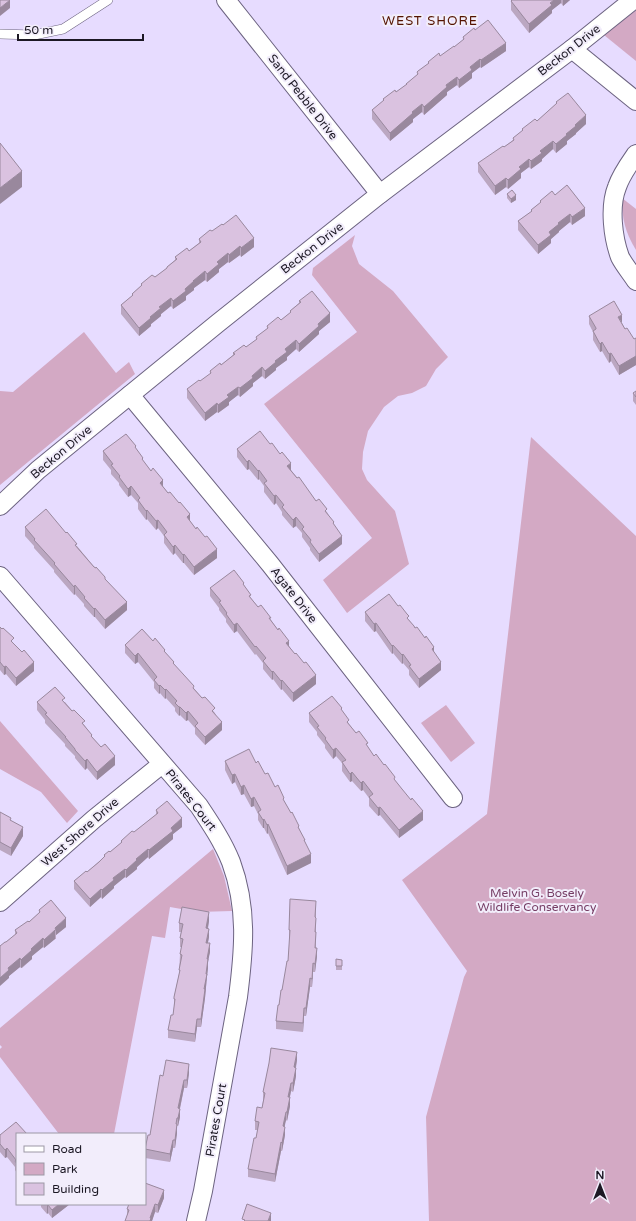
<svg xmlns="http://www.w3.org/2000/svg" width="636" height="1221" font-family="'Varela Round',sans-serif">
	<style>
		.green { fill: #d3a9c4 }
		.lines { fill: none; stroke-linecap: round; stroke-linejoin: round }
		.service-casing { stroke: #6c6380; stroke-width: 10 }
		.minor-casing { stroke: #6c6380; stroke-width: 20 }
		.service { stroke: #fff; stroke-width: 9 }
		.minor { stroke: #fff; stroke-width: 18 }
		.wall { fill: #bba7c1 }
		.shaded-wall { fill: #99889d }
		.building { fill: #dac2e0; stroke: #99889d }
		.labels { text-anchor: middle; stroke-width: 4; stroke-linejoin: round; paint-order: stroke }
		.street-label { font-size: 12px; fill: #1c1824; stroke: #f2edfb }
		.park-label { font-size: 12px; fill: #763e65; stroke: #f2edfb }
		.neighbourhood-label { font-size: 13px; letter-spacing: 1px; fill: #541300; stroke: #f2edfb }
	</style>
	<rect width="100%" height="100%" fill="#e7dcff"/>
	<g class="green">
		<polygon points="636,10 636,61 604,35"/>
		<path d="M622,198l14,11v41c-11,-18 -14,-31 -14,-52z"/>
		<polygon points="355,235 352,246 359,264 393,291 448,357 436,369 426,386 412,393 398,396 384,407 368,431 363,452 362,469 367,480 395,511 409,564 347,613 323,580 372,538 264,404 357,332 312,275 313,268"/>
		<polygon points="84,332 116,373 129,362 135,374 0,485 0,391 13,392"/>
		<polygon points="531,437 636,536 636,1221 429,1221 426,1117 464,977 467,971 402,880 487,814"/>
		<polygon points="446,705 475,743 451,762 421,723"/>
		<polygon points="0,721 78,811 67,823 41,792 0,769"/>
		<polygon points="213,849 224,876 232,911 198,912 170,907 165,938 152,936 114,1134 59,1134 0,1057 0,1049 2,1047 0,1045 0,1028"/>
	</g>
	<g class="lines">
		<defs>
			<polyline id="service" points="0,34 34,35 63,29 108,0"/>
			<g id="minor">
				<polyline points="226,0 380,194"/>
				<polyline points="572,49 636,101"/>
				<path d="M636,154c-7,10 -15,21 -19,33 -8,20 -4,51 3,70 4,8 11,16 16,24"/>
				<polyline points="130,395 270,564 453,798"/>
				<polyline points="0,506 38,470 218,323 380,194 572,49 633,0"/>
				<path d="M0,576l199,230c12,18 24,36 32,56 17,46 13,88 7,135l-35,194 -7,30"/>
				<polyline points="0,902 94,819 162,764"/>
			</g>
		</defs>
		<use href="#service" class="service-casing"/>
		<use href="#minor" class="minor-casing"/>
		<use href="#service" class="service"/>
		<use href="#minor" class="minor"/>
	</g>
	<g class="wall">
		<polygon points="512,0 570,0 563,6 561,3 552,10 552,13 529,33 511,10 511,1"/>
		<polygon points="475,30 506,51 481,68 480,67 472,73 472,78 459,88 457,85 447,92 447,95 424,115 422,112 413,119 413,122 390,141 372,119 372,110 383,101 383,99 396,92 406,85 406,84 417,75 417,72 428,64 428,62 440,56 454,47 463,41 463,37"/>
		<polygon points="556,102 586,124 576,133 576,134 567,141 567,144 556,153 553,149 542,159 542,161 531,169 529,167 521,173 521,178 508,189 506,187 495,195 478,172 478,163 504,147 513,140 513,138 522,131 522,129 537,121 556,104"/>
		<polygon points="507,194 516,200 511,203 507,198"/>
		<polygon points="555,195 585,216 572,225 570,222 559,231 559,232 551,239 551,243 538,254 518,230 518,221 531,212 531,210 540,203 540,201"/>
		<polygon points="223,225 254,247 241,257 240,255 229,263 228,262 219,269 219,272 207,282 205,280 194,288 194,290 186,296 186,300 173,309 171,306 161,314 161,316 151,324 151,326 139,336 121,314 121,305 132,296 132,294 141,286 141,284 155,277 167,268 167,267 175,260 175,257 189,251 199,243 199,239"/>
		<polygon points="299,301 330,322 319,331 319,334 299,352 296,349 287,357 287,360 276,368 276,370 265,379 262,376 253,383 253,386 240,397 238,395 229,402 229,405 218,413 217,412 205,421 187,398 187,389 210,375 210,371 221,365 233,355 233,353 246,347 256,340 256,337 267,329 267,326 281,320 290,313 290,311 299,303"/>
		<polygon points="589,316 622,323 625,329 634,339 636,339 636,365 619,375 611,361 609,363 602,351 600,352 593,340 593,332 589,324"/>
		<polygon points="633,393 636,397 636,405 633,401"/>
		<polygon points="136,449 143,461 190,521 217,558 194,575 184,563 183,563 175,553 173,555 164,543 164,536 158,528 156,530 147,519 146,520 138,509 138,503 131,495 128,497 119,485 119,483 111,474 111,470 103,460 103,451"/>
		<polygon points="237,449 291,470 316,501 327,512 334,525 342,544 319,562 310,550 310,548 302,537 302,533 296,526 293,528 282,515 282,512 276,503 274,505 264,492 264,486 259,479 258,480 249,469 247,470 237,457"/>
		<polygon points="25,527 77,546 105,580 127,610 105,629 95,617 94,617 84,606 84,604 75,594 74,595 54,572 54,570 34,548 34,546 25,536"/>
		<polygon points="244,585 251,598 258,607 271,620 289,646 316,684 293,702 282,689 281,690 273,679 272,680 263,669 263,663 256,654 255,655 237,631 234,633 226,622 226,619 219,610 219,608 210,596 210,588"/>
		<polygon points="365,612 409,620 434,652 441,670 419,688 409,675 409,670 403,663 402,664 393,653 392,654 376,631 374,632 365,621"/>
		<polygon points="0,627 14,644 34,671 16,686 6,674 4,675 0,670"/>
		<polygon points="153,641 165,652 174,665 215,713 222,730 205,745 195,734 195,728 188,720 186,721 180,715 179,716 175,711 175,708 166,698 165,699 160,693 159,694 154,688 154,682 138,662 135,664 125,653 125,645"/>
		<polygon points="37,702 65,702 85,726 92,737 115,765 97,780 87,768 85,770 75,758 75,756 65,746 65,744 45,723 45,720 37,710"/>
		<polygon points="342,711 349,724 374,756 395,781 423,820 399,838 380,815 378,816 369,806 369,798 363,790 361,791 352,781 350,782 342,771 342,763 336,756 333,759 325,748 325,745 317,735 317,732 309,722 309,713"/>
		<polygon points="225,761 256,763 275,787 284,801 299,828 305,842 311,863 287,875 268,833 267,834 264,828 263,828 258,820 258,814 254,806 251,807 244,794 241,795 235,782 232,784 225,770"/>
		<polygon points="156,810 182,827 173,834 173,839 149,859 148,857 137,867 137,869 126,878 125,877 114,886 114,888 102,899 101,897 90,907 74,889 74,881 87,872 104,857 104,855 110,852 121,843 121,841 134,832 156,815"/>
		<polygon points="0,812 11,821 23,836 11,856 0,850"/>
		<polygon points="39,910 66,927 56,935 56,939 55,939 44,948 43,947 32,956 32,959 22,968 21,968 20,967 9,976 9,978 6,942 15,935 15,930 29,922 39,913"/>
		<polygon points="316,910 316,948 317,956 315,972 313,972 312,987 310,987 306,1016 304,1016 303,1032 276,1029 276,1021 288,961 290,939 289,938 289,930"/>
		<polygon points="209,921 208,929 209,937 208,943 210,952 208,959 208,968 207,976 205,998 201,1027 197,1027 195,1042 168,1038 168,1030 173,1015 174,1007 174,997 179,974 180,954 182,947 180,947 180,938 181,932 179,932 179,923"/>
		<polygon points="336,959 342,960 342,970 336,970"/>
		<polygon points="297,1060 296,1068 296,1076 293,1092 291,1091 290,1097 290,1106 287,1121 286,1120 284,1126 285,1135 282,1151 281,1151 275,1182 248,1177 248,1169 256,1138 258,1130 255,1130 255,1121 262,1108 263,1101 263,1092 269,1067 269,1063"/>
		<polygon points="189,1073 187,1088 184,1088 180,1109 180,1117 178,1126 177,1126 177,1133 175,1148 173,1148 170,1162 145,1158 145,1149 150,1135"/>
		<polygon points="17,1134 17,1173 15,1170 15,1167 7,1157 5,1158 0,1152 0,1135"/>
		<polygon points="164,1198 158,1213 155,1212 152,1221 125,1221 127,1217 127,1209"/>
		<polygon points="41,1204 70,1204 52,1218 48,1213 47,1214 41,1207"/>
	</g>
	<g class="shaded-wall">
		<polygon points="10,0 10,8 0,16 0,8"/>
		<polygon points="554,0 561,0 561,3 552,10 552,13 529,33 529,24"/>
		<polygon points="563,0 570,0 563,6"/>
		<polygon points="506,43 506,51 481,68 481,60"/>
		<polygon points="480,59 480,67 472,73 472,78 459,88 459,80 470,67"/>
		<polygon points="457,77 457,85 447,92 447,95 424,115 424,107 446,85"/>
		<polygon points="422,104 422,112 413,119 413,122 390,141 390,133 412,112"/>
		<polygon points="586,115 586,124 576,133 576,134 567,141 567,144 556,153 556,144 575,125"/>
		<polygon points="553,141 553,149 542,159 542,161 531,169 531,161 540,151"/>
		<polygon points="529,159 529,167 521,173 521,178 508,189 508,180 519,167"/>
		<polygon points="22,171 22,187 0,204 0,188"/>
		<polygon points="506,178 506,187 495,195 495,186"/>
		<polygon points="516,195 516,200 511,203 511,199"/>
		<polygon points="585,208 585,216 572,225 572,217"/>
		<polygon points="570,214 570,222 559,231 559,232 551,239 551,243 538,254 538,245 549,232 558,223"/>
		<polygon points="254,238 254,247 241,257 241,248"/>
		<polygon points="240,246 240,255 229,263 229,255"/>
		<polygon points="228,253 228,262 219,269 219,272 207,282 207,274 217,262"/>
		<polygon points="205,271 205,280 194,288 194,290 186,296 186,300 173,309 173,301 193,281"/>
		<polygon points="171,298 171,306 161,314 161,316 151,324 151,326 139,336 139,328 159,307"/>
		<polygon points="330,313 330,322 319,331 319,334 299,352 299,344 318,324"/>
		<polygon points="622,315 622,323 618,317"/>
		<polygon points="296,340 296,349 287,357 287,360 276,368 276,370 265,379 265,371 285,349"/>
		<polygon points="602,342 602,351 600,352 600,344"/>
		<polygon points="611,353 611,361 609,363 609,354"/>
		<polygon points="636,356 636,365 619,375 619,366"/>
		<polygon points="262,367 262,376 253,383 253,386 240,397 240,388 252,376"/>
		<polygon points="238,387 238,395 229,402 229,405 218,413 218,405 227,395"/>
		<polygon points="217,403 217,412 205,421 205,413"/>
		<polygon points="249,460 249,469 247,470 247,462"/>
		<polygon points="291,463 291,472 287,466"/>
		<polygon points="259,470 259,479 258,480 258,471"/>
		<polygon points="163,480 163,489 160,483"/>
		<polygon points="131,486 131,495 128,497 128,489"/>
		<polygon points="276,495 276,503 274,505 274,496"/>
		<polygon points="147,510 147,519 146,520 146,511"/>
		<polygon points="190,514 190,523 187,517"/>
		<polygon points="296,517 296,526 293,528 293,520"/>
		<polygon points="158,520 158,528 156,530 156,521"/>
		<polygon points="342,536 342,544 319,562 319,554"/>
		<polygon points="175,545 175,553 173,555 173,547"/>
		<polygon points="217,549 217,558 194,575 194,567"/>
		<polygon points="184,554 184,563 183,563 183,555"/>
		<polygon points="75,585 75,594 74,595 74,587"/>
		<polygon points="127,602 127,610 105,629 105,620"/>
		<polygon points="95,608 95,617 94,617 94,609"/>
		<polygon points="237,623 237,631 234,633 234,625"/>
		<polygon points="376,623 376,631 374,632 374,624"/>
		<polygon points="289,641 289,649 286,643"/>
		<polygon points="393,645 393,653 392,654 392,646"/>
		<polygon points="434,647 434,655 432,649"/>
		<polygon points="138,653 138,662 135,664 135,656"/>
		<polygon points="403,654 403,663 402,664 402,655"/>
		<polygon points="34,662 34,671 16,686 16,678"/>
		<polygon points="441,662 441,670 419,688 419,679"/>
		<polygon points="6,666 6,674 4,675 4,667"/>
		<polygon points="273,671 273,679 272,680 272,672"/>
		<polygon points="316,675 316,684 293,702 293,693"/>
		<polygon points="282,680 282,689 281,690 281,681"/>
		<polygon points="160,685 160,693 159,694 159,686"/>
		<polygon points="166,689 166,698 165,699 165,690"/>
		<polygon points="179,707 180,707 180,715 179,716"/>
		<polygon points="188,711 188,720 186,721 186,713"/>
		<polygon points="222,722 222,730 205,745 205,737"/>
		<polygon points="336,748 336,756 333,759 333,750"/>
		<polygon points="115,756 115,765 97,780 97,772"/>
		<polygon points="87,759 87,768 85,770 85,761"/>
		<polygon points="352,772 352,781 350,782 350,774"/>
		<polygon points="235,774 235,782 232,784 232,775"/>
		<polygon points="363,781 363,790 361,791 361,783"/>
		<polygon points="244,785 244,794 241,795 241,787"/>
		<polygon points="254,797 254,806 251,807 251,799"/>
		<polygon points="380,807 380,815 378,816 378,808"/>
		<polygon points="423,811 423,820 399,838 399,830"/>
		<polygon points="182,818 182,827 173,834 173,839 149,859 149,850 171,828"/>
		<polygon points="264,819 264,828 263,828 263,820"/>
		<polygon points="268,824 268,833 267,834 267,825"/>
		<polygon points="23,827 23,836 11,856 11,848"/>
		<polygon points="148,849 148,857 137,867 137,869 126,878 126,870 136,859"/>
		<polygon points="311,854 311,863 287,875 287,866"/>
		<polygon points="125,869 125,877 114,886 114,888 102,899 102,890 113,878"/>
		<polygon points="101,889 101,897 90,907 90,899"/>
		<polygon points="209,912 209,921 206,937 206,928"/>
		<polygon points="66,918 66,927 56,935 56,930 55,928"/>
		<polygon points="209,929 209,937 206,951 206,943"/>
		<polygon points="55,930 55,939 44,948 44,940"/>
		<polygon points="43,938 43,947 32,956 32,959 21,968 21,960 31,949"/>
		<polygon points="210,943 210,952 207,967 207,959"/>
		<polygon points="317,948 317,956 315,972 315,964"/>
		<polygon points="20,958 20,967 9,976 9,978 0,986 0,978 8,968"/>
		<polygon points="208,959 208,968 207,976 205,998 201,1027 201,1019 206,974"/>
		<polygon points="313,963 313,972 312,987 312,979"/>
		<polygon points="310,978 310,987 306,1016 306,1008"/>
		<polygon points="304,1008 304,1016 303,1032 303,1023"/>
		<polygon points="197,1019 197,1027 195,1042 195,1034"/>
		<polygon points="297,1052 297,1060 294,1076 294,1067"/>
		<polygon points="189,1064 189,1073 187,1088 187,1080"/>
		<polygon points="296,1068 296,1076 293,1092 293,1083"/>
		<polygon points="184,1080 184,1088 178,1117 178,1108"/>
		<polygon points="291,1083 291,1091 288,1105 288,1097"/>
		<polygon points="290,1097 290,1106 287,1121 287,1112"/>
		<polygon points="180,1109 180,1117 178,1126 178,1118"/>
		<polygon points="286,1112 286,1120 283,1135 283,1126"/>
		<polygon points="177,1124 177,1133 175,1148 175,1140"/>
		<polygon points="285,1127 285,1135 282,1151 282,1143"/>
		<polygon points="173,1140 173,1148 170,1162 170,1154"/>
		<polygon points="281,1142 281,1151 275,1182 275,1174"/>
		<polygon points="7,1148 7,1157 5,1158 5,1150"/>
		<polygon points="164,1190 164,1198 158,1213 158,1205"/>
		<polygon points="59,1204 70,1204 52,1218 52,1210"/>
		<polygon points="155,1204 155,1212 152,1221 150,1221 150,1218"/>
		<polygon points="47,1205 48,1205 48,1213 47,1214"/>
		<polygon points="271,1213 271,1221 268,1221"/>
	</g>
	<g class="building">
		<polygon points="0,0 10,0 0,8"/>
		<polygon points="512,0 554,0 550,3 552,5 529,24 511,1"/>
		<polygon points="488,20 506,43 481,60 480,59 470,67 472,70 459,80 457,77 446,85 447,87 424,107 422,104 412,112 413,113 390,133 372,110 384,100 383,99 395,90 396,92 407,84 406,84 418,74 417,72 418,71 429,63 428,62 439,53 440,56 454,46 454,47 464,39 463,37 474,28 475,30"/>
		<polygon points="568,93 586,115 575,125 576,126 566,134 567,135 556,144 553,141 540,151 542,153 531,161 529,159 519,167 521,169 508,180 506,178 495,186 478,163 503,146 504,147 514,140 513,138 523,130 522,129 535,119 537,121 557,103 556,102"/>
		<polygon points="0,143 22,171 0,188"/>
		<polygon points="567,185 585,208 572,217 570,214 558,223 559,224 549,232 551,235 538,245 518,221 532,211 531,210 541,202 540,201 552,191 555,195"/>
		<polygon points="512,190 516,195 511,199 507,194"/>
		<polygon points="236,215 254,238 241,248 240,246 229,255 228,253 217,262 219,264 207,274 205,271 193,281 194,281 185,289 186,291 173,301 171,298 159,307 161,308 150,317 151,318 139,328 121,305 133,295 132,294 142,285 141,284 152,275 155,277 167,268 167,267 177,259 175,257 187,248 189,251 201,242 199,239 210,230 212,231 222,224 223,225"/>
		<polygon points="312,291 330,313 318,324 319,326 299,344 296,340 285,349 287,352 275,361 276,362 265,371 262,367 252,376 253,378 240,388 238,387 227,395 229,397 218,405 217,403 205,413 187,389 199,380 200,381 211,373 210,371 220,363 221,365 235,354 233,353 244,345 246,347 257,339 256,337 268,328 267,326 278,317 281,320 291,312 290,311 301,302 299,301"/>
		<polygon points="614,301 622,315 618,317 625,329 627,328 634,339 636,338 636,356 619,366 611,353 609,354 602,342 600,344 593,331 596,329 596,328 589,316"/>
		<polygon points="636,391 636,397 633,393"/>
		<polygon points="260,431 270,444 272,443 280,454 282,452 291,463 287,466 297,478 299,477 316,501 319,499 327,509 325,511 334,522 333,523 342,536 319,554 310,542 311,540 302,529 304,527 296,517 293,520 282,507 284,505 276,495 274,496 264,483 267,481 259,470 258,471 249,460 247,462 237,449"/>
		<polygon points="126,434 136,446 135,447 143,458 142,459 151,471 153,468 163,480 160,483 168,493 170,492 179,503 180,502 190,514 187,517 196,529 197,527 205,537 207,536 217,549 194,567 184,554 183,555 175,545 173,547 164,535 167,532 158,520 156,521 147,510 146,511 138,500 140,498 131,486 128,489 119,477 120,476 111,465 113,464 103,451"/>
		<polygon points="46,509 66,533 67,532 77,544 75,545 94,567 96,568 96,567 105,577 105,579 127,602 105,620 95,608 94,609 84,598 85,597 75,585 74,587 54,564 55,563 34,540 35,539 25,527"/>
		<polygon points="234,570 244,583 243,584 251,595 249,596 258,607 261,605 271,618 269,618 278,630 279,628 289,641 286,643 295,654 296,653 304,663 306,662 316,675 293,693 282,680 281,681 273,671 272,672 263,661 266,658 256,646 255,647 237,623 234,625 226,614 227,613 219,602 221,601 210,588"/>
		<polygon points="389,594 398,606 400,605 407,614 409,616 407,618 414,626 415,628 417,627 425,638 426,636 434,647 432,649 441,662 419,679 409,666 411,665 403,654 402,655 393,645 392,646 376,623 374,624 365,612"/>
		<polygon points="0,627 2,629 3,628 14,638 11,641 22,652 24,650 34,662 16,678 6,666 4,667 0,662"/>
		<polygon points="142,629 153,641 155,638 165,650 164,651 174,662 173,663 194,686 193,688 202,698 205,697 215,708 212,711 222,722 205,737 195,726 198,723 188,711 186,713 180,707 179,707 175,703 177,701 166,689 165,690 160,685 159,686 154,680 157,677 138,653 135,656 125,645"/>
		<polygon points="55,687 65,698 62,700 72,711 74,710 85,721 82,723 92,735 91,736 101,747 105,744 115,756 97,772 87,759 85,761 75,750 75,749 65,737 66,737 45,714 47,713 37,702"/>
		<polygon points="332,696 342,708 341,709 349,720 347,722 356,733 359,731 368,743 366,744 374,756 376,754 384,765 385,764 395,777 394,779 402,789 411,800 412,798 423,811 399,830 380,807 378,808 369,797 373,794 363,781 361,783 352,772 350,774 342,762 346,760 336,748 333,750 325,739 326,738 317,727 319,726 309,713"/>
		<polygon points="249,749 256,763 258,761 265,774 268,773 275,787 278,785 284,798 283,799 291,813 292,812 299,826 298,827 305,840 304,840 311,854 287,866 268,824 267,825 264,819 263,820 258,812 261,810 254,797 251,799 244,785 241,787 235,774 232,775 225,761"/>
		<polygon points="167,801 182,818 171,828 173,831 149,850 148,849 136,859 137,860 126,870 125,869 113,878 114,880 102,890 101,889 90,899 74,881 86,871 87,872 99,862 105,856 104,855 109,851 110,852 122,842 121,841 132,831 134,832 158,813 156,810"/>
		<polygon points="0,812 11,818 10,820 23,827 11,848 0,842"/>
		<polygon points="290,899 316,901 315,917 316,918 315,932 316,932 315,948 317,948 315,964 313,963 312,979 310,978 306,1008 304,1008 303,1023 276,1021 278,1005 279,1005 281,990 282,990 287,961 288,961 290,930 289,930"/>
		<polygon points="51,900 66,918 55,928 56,930 55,930 44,940 43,938 31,949 32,950 22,959 21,960 20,958 8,968 9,970 0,978 0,946 5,942 6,942 17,933 15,930 28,921 29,922 40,912 39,910"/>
		<polygon points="182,907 209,912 206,928 209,929 206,943 210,943 207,959 208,959 206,974 207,974 204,989 205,989 201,1019 197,1019 195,1034 168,1030 171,1015 173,1015 175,999 174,999 174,997 180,970 179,970 182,955 180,954 183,939 180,938 183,924 179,923"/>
		<polygon points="336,959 342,960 342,966 336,966"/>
		<polygon points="271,1048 297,1052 294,1067 296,1068 293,1083 291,1083 288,1097 290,1097 287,1112 286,1112 283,1126 285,1127 282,1143 281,1142 275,1174 248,1169 254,1138 256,1138 259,1122 255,1121 257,1107 262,1108 265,1093 263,1092 269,1063"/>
		<polygon points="166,1060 189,1064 187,1080 184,1080 178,1108 180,1109 178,1118 177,1118 176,1124 177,1124 175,1140 173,1140 170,1154 145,1149 148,1135 150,1135 160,1075 163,1076"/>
		<polygon points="16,1122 27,1134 17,1134 17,1164 15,1161 16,1160 7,1148 5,1150 0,1144 0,1135"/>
		<polygon points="145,1183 164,1190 158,1205 155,1204 150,1218 151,1218 150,1221 125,1221 129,1210 127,1209 129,1204 145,1204"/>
		<polygon points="46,1204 59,1204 52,1210 48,1205 47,1205"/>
		<polygon points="247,1204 271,1213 268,1221 244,1221 245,1220 242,1219"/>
	</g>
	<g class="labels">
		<g class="street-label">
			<text transform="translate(569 50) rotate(-38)" y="4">Beckon Drive</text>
			<text transform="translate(303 97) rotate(52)" y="4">Sand Pebble Drive</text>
			<text transform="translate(312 248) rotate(-38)" y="4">Beckon Drive</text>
			<text transform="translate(61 452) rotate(-40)" y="4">Beckon Drive</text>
			<text transform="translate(294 595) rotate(52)" y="4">Agate Drive</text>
			<text transform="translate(191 800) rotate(52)" y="4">Pirates Court</text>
			<text transform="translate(80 832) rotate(-41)" y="4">West Shore Drive</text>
			<text transform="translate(216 1120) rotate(-80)" y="4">Pirates Court</text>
		</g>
		<g class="park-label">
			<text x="537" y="897">Melvin G. Bosely<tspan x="537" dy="14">Wildlife Conservancy</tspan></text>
		</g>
		<g class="neighbourhood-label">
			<text x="430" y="25">WEST SHORE</text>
		</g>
	</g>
	<rect x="16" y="1133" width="130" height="72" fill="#f2edfb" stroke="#9c98a5"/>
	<rect x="24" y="1146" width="20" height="6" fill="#ffffff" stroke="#9c98a5"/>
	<text x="52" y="1153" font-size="12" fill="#1c1824">Road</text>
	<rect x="24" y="1163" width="20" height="12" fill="#d3a9c4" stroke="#9c98a5"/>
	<text x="52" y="1173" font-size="12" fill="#1c1824">Park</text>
	<rect x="24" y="1183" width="20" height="12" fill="#dac2e0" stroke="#9c98a5"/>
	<text x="52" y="1193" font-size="12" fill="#1c1824">Building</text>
	<g transform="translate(600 1185)" stroke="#f2edfb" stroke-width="3" paint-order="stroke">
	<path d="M0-3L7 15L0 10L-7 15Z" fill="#1c1824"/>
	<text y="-6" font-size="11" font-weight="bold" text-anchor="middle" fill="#1c1824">N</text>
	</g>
	<path d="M18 34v6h125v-6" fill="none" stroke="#1c1824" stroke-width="2"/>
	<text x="24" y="34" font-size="12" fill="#1c1824" stroke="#f2edfb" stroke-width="3" paint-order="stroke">50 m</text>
</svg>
